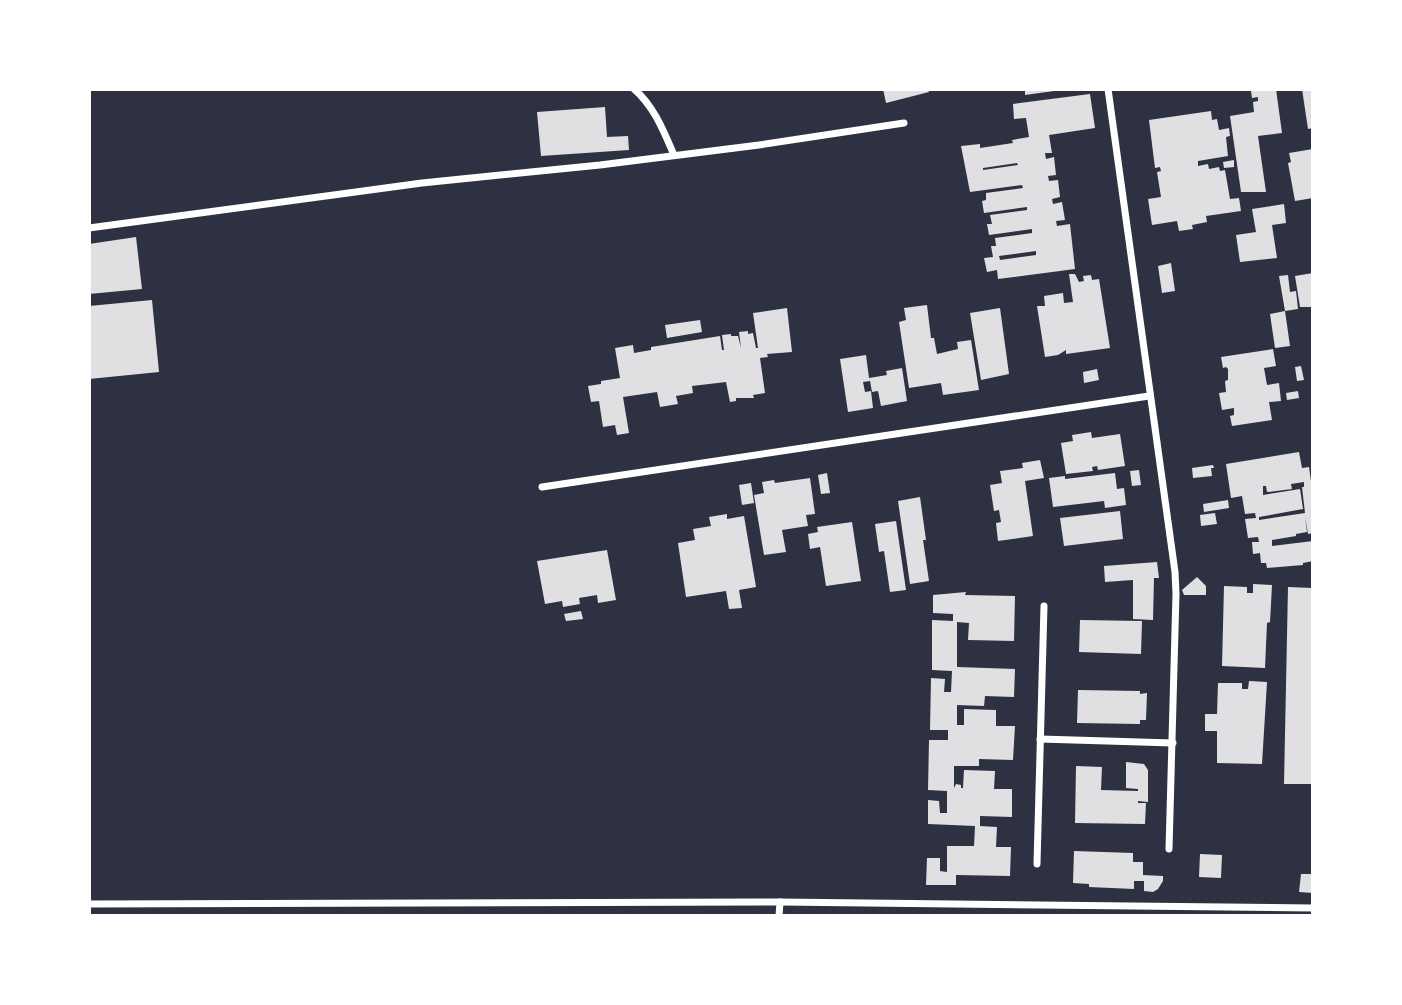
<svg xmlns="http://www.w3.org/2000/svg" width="1402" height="1005" font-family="Ubuntu,sans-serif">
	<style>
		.building { fill: #e0e0e3; fill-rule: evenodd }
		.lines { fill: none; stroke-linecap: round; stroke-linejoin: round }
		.minor { stroke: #fff; stroke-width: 7 }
	</style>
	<rect width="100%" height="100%" fill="#2d3142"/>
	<g class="building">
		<polygon points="883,89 928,89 929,92 886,103"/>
		<polygon points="1025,89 1054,89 1054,91 1025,95"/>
		<polygon points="1261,89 1276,89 1282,133 1258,136 1266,192 1241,192 1230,116 1254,112 1253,102 1258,101 1258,97 1252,98 1251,91"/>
		<polygon points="1302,89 1313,89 1313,128 1308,129"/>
		<path d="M1090,94l5,34 -46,7 3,18h-7l1,6 8,-2 2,18 -8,1 1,5 9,-1 2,17 -8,2 1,5 9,-2 3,18 -9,1 1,5 13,-2 5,45 -77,10 -1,-9 -10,2 -3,-14 9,-1 -2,-11h5l-1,-8 37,-5v-4l-43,6 -2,-11h5l-2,-9 37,-5v-3l-43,6 -2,-12 4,-1v-7l37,-5 -1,-3 -52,7 -9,-46 19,-2v4l33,-5 -1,-3 17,-3 -3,-19 -12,1 -1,-15zM1017,163l1,2 -35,5v-2zM1036,251v4l-36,5 -1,-4z"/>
		<polygon points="605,107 607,137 628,136 629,150 541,156 537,112"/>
		<polygon points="1211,111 1212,120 1217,119 1219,130 1229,128 1230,136 1226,137 1228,156 1198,161 1198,166 1208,164 1209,169 1219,167 1220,171 1225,170 1230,199 1239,198 1241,211 1206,216 1207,222 1192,225 1193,229 1179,231 1177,221 1152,225 1148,199 1161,197 1157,172 1161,171 1160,167 1155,168 1149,120"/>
		<polygon points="1313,149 1313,198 1295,201 1288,163 1291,162 1289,153"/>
		<polygon points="1234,160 1234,167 1224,168 1223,162"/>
		<polygon points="1284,204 1286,223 1272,225 1277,258 1240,262 1236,235 1256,232 1252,209"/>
		<polygon points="136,237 142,289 89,294 89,244"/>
		<polygon points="1171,263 1175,291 1162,293 1158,266"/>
		<polygon points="1313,273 1313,307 1300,307 1295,276"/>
		<polygon points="1069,274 1075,274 1079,282 1084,281 1083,276 1091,275 1092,280 1099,279 1110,348 1066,354 1066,350 1058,355 1045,357 1037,306 1045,306 1044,296 1063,293 1064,303 1073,302"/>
		<polygon points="1288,275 1290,292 1296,291 1298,309 1285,311 1279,276"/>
		<polygon points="152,300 159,372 89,379 89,306"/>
		<polygon points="927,305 931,338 934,338 937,354 958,349 957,342 971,340 979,390 943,395 941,383 909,388 899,322 906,320 904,308"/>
		<polygon points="787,308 792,352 767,354 768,357 760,358 765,393 753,395 754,398 736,398 736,401 730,402 726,382 692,386 693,393 676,396 678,404 660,407 657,392 623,397 629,433 617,435 615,425 603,427 599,401 591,402 588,386 601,384 601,381 620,378 615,348 633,345 634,353 651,350 651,347 720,336 722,350 724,350 722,335 731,334 731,336 738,336 741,348 739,332 748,331 748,334 753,333 756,348 758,348 753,313"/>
		<polygon points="1000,308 1009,374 981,380 970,313"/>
		<polygon points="1285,311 1290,346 1275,348 1270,314"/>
		<polygon points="700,320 702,332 667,338 665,325"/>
		<polygon points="1273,349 1276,366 1264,368 1267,385 1279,383 1281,401 1269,402 1272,420 1232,426 1230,416 1234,415 1234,408 1222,410 1219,393 1226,392 1225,381 1228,380 1228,369 1226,367 1223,368 1221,357"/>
		<polygon points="866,355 869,378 887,375 886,371 902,368 907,401 881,406 878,391 872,392 870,381 863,382 865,392 871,391 873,408 848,412 840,359"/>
		<polygon points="1301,366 1304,380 1297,381 1295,367"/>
		<polygon points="1097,369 1099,380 1084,383 1083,372"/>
		<polygon points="1298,391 1299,398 1287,400 1286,393"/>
		<polygon points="1091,432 1092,438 1120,434 1125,466 1098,470 1097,466 1092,467 1093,471 1066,474 1061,443 1073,441 1072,435"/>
		<path d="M1299,452l3,16 7,-1 4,29v37l-5,1 -3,-18 2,16 -11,2v2l-24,4v6l41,-5v20l-10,2v2l-36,3 -1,-5h-5l-1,-10 -7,1 -1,-12h7l-1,-5 -10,1 -3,-19 11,-1 -1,-5 -10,1 -3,-18 -11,2 -5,-34zM1304,482v5h-2l3,26 -46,7v-3l44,-8 -3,-20 -37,6v-9h3l1,6 25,-3 -1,-5z"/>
		<polygon points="1040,460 1044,478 1025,481 1033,536 998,541 996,523 1001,522 999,510 994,511 990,485 1002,483 1000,471 1023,468 1022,463"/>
		<polygon points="1213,465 1214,468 1211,468 1212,476 1193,478 1192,468"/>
		<polygon points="1139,470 1141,485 1132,486 1130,471"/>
		<polygon points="827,473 830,493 821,494 818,475"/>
		<polygon points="1115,473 1117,489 1124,488 1126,505 1105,508 1104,501 1053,507 1049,478 1065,476 1065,479"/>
		<polygon points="810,478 815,514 806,515 808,526 782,530 786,552 764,555 754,495 764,493 762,482 774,480 775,483"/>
		<polygon points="751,483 754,503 742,505 739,485"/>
		<polygon points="920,497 926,540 923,540 929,581 910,584 898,501"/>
		<polygon points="1228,500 1229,508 1204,512 1203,504"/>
		<polygon points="1120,511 1123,539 1064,546 1060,518"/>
		<polygon points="1215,513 1217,524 1201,526 1200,515"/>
		<polygon points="727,514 727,519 744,516 756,587 739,590 742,608 729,609 726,591 686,597 678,543 695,540 693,529 711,526 709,517"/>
		<polygon points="896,521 906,590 890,592 884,551 879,552 875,524"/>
		<polygon points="852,522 861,581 826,586 820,547 810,549 808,534 818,532 817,527"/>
		<polygon points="607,550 616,600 598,603 597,595 579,598 580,604 563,607 562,601 545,604 537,561"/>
		<polygon points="1157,562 1159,578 1154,578 1153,620 1133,619 1133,580 1105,582 1104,566"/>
		<polygon points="1197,577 1206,586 1206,595 1184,595 1182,590"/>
		<polygon points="1253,584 1272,585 1270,622 1267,623 1265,668 1222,666 1224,586 1247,587 1247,593 1253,593"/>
		<polygon points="1288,587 1313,588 1313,784 1284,784"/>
		<polygon points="966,592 965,595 1015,596 1014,641 968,640 969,623 957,622 957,667 1015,669 1014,697 985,696 984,706 957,705 957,725 964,725 964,709 996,710 996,726 1015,726 1013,760 979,759 979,766 954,766 954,788 956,784 961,785 961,788 963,788 964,770 995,771 994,789 1012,789 1012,817 980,816 980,826 997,827 996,847 1011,847 1010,876 956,875 956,885 926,885 927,858 940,858 940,871 947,872 947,846 974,846 975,826 928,824 928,800 939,801 940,813 947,813 947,791 928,790 929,740 948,740 948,730 930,730 931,678 945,679 944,692 951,692 952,671 932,670 932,620 953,621 953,614 933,613 933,595"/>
		<polygon points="581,611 583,619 566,621 564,614"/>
		<polygon points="1080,620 1142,621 1141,654 1079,652"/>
		<polygon points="1249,681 1267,682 1262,764 1217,763 1217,731 1205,731 1205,714 1217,714 1218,683 1242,683 1242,689 1248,689"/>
		<polygon points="1078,690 1140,691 1140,694 1147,693 1146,720 1140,720 1140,724 1077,723"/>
		<polygon points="1126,762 1144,764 1148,770 1148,802 1138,801 1138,803 1146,803 1145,824 1075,823 1076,766 1102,767 1101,790 1138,791 1138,789 1126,788"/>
		<polygon points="1074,851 1133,853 1133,862 1143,862 1143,875 1163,876 1163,881 1158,889 1153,892 1144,891 1144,881 1134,881 1134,889 1089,887 1089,884 1073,883"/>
		<polygon points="1200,854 1222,855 1221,878 1199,877"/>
		<polygon points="1301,874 1313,874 1313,893 1299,892"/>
	</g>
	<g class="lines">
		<g class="minor">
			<path d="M634,89c20,17 30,43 40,66"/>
			<polyline points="1108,89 1175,572 1176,594 1169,849"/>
			<polyline points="89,228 422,183 600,165 759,145 904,123"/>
			<polyline points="542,487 1149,396"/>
			<polyline points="1040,739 1173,743"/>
			<polyline points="1037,864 1044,606"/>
			<polyline points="89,904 780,902 1313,908"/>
			<polyline points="779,916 780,902"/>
		</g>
	</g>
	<rect width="1402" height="1005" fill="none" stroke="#ffffff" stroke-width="182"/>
</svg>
